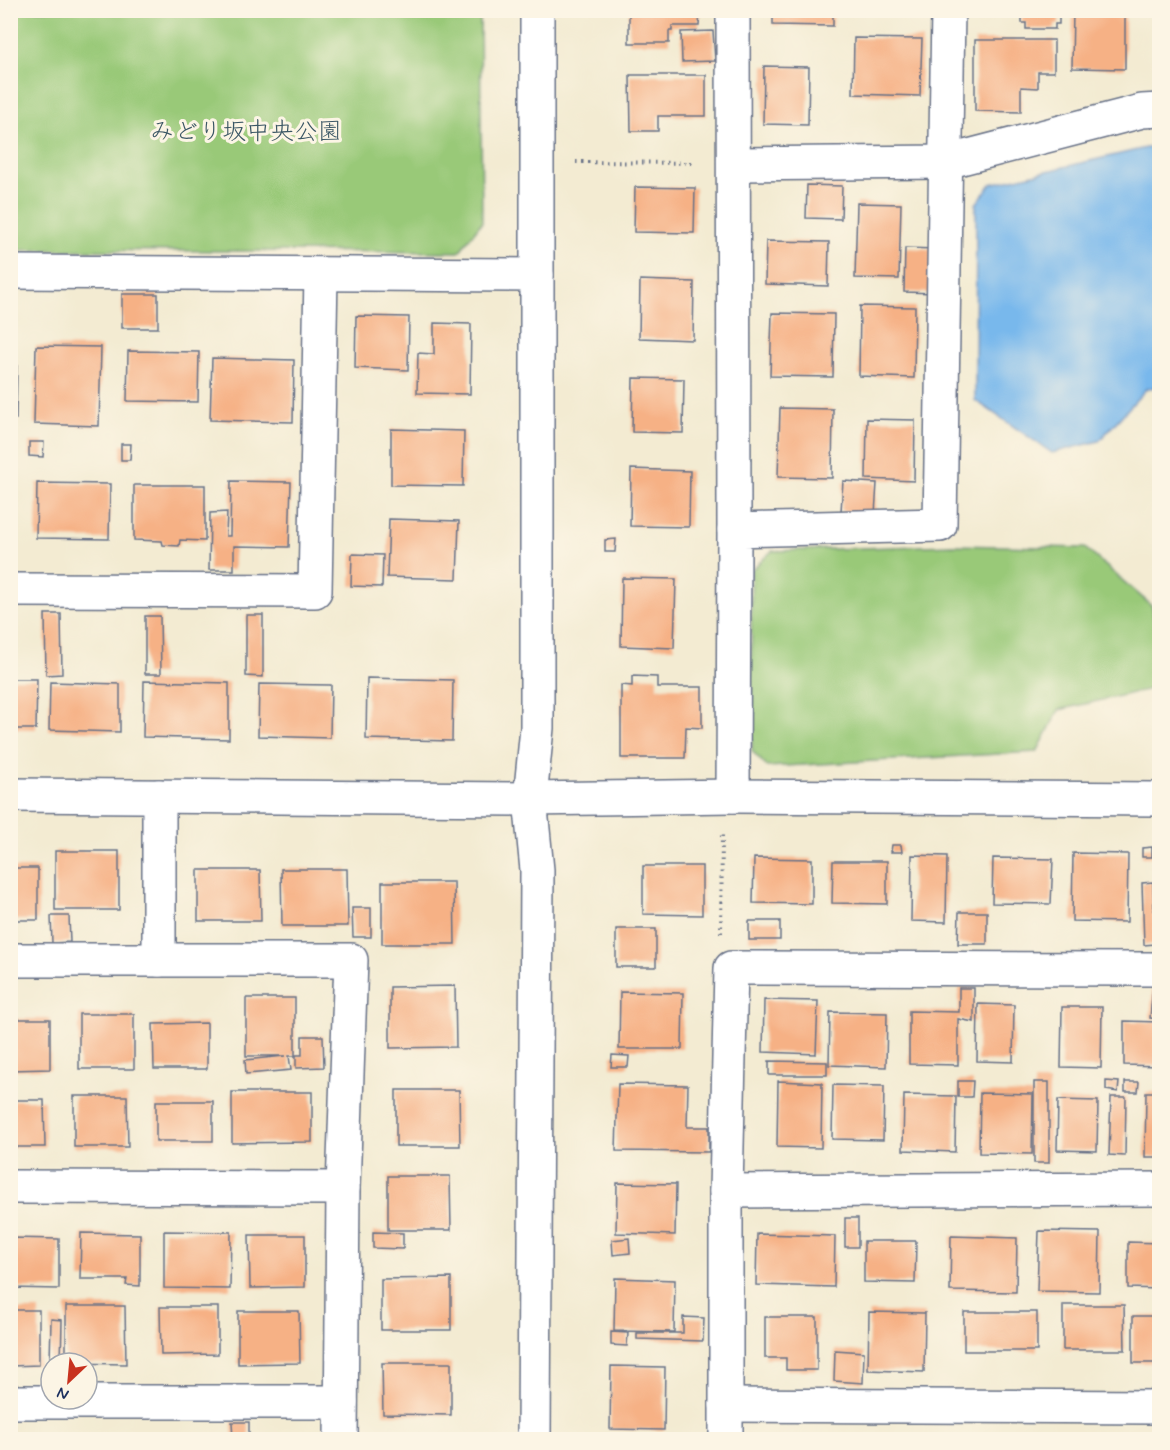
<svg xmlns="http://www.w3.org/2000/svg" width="1170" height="1450" font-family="Mynerve,'Klee One',sans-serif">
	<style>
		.green { fill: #99c978; stroke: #5a7c6b; stroke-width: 1.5 }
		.water { fill: #78b8ec; stroke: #4a74a5; stroke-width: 1.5 }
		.building { fill: #f6b185 }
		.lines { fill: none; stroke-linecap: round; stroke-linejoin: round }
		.minor-casing { stroke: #677187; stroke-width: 36 }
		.tertiary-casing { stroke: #677187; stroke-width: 36 }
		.path { stroke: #677187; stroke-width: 4; stroke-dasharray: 1.5 4.5; stroke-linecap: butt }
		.minor { stroke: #fff; stroke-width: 33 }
		.tertiary { stroke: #fff; stroke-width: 33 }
		.labels { text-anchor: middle; stroke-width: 6; stroke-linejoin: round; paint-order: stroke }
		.park-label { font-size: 24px; fill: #3a5664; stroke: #fcf5e5 }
	</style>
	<rect width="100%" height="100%" fill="#fcf5e5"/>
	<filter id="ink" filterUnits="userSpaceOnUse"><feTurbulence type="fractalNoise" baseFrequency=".0167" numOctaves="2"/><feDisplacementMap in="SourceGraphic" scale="12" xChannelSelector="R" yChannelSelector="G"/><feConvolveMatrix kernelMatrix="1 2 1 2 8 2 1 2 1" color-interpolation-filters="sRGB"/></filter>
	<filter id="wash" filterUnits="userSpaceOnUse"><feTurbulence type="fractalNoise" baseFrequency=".008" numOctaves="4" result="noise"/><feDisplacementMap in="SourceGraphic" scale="24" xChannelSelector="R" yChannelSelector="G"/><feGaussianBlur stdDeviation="1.35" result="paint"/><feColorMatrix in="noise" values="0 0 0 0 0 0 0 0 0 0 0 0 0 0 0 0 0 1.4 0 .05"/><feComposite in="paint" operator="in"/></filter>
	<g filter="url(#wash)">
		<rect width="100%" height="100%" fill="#f3ebd2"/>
		<g class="green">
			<polygon points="11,10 480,11 482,222 459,252 11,250"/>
			<polygon points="952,545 1085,548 1152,606 1159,656 1159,687 1059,710 1037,752 767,767 752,751 751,570 772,551"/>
		</g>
		<polygon class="water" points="1159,145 1159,386 1146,389 1099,441 1052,453 975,400 976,204 991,184"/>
		<g id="blocks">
			<g class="building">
				<polygon points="629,10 700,10 699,26 672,26 672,31 669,31 669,43 629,43"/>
				<polygon points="773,10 833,10 833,26 773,25"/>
				<polygon points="1022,10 1059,10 1059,24 1055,24 1055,29 1026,29 1026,23 1022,23"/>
				<polygon points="1073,10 1125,10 1125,69 1072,68"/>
				<polygon points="713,31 715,61 682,62 681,32"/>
				<polygon points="854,38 922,39 920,96 853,94"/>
				<polygon points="975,40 1054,40 1054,72 1038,72 1038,88 1021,87 1021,112 975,111"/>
				<polygon points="764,66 809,67 808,125 763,124"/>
				<polygon points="630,75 706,75 706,116 658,116 658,131 631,131"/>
				<polygon points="807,185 842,186 841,219 806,218"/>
				<polygon points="635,187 695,188 694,233 634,232"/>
				<polygon points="857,203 901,204 899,279 855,278"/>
				<polygon points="766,241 829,242 828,286 765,284"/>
				<polygon points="905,248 936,249 935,293 904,292"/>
				<polygon points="640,280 694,282 693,340 639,338"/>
				<rect x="122" y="294" width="36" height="34"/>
				<polygon points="860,306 915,307 914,378 859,376"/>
				<polygon points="772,313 834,314 833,377 770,376"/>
				<polygon points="356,316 409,317 408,370 355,368"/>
				<polygon points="434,323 471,324 470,394 417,393 418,353 434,354"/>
				<polygon points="36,346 101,347 99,426 34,424"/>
				<polygon points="128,351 199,352 198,402 127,401"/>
				<polygon points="212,358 294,360 293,422 210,420"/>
				<polygon points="10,365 17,365 16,419 10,419"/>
				<polygon points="633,378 684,379 683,433 632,432"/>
				<polygon points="780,408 833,409 832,478 778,477"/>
				<polygon points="867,419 915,420 914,481 866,479"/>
				<polygon points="391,429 464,431 463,486 391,485"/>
				<polygon points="29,442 44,442 43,457 29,456"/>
				<polygon points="121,444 131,444 130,460 121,460"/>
				<polygon points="631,469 690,471 689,527 630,526"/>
				<polygon points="231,481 291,482 289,547 234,546 234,570 209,570 210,513 227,512 226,536 230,536"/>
				<polygon points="843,481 877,483 875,514 841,511"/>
				<polygon points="37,483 110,484 109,539 36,538"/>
				<polygon points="134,485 205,485 205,541 180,540 179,546 163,545 162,541 134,540"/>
				<polygon points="389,519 459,521 457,579 387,577"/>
				<polygon points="616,539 615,552 605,552 605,540"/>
				<polygon points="352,554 383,555 382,587 351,586"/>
				<polygon points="622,578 676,579 674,648 621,646"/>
				<polygon points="45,614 61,614 62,674 46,675"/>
				<polygon points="246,615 263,615 263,677 246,676"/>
				<polygon points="145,616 160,616 161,674 145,674"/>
				<polygon points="632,676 657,677 657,687 702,687 702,728 686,727 685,758 621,758 621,685 632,686"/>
				<polygon points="367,678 453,680 452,741 366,739"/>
				<polygon points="10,679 37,679 36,729 10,729"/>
				<polygon points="144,681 229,683 229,739 143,737"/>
				<polygon points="50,682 120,684 120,732 49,730"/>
				<polygon points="259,684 331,685 330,738 258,736"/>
				<polygon points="892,845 901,845 902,852 891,852"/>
				<polygon points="1152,847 1152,857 1142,857 1142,848"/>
				<rect x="55" y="851" width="64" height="59"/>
				<polygon points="1073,853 1128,854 1127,922 1072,921"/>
				<polygon points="912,855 947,856 946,922 911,921"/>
				<polygon points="754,858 812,859 812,904 753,903"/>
				<polygon points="993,858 1053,859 1051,904 992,903"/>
				<polygon points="833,861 887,861 887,904 832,903"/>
				<polygon points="643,866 702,866 702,915 643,914"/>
				<rect x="10" y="868" width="28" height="52"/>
				<polygon points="281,869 347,869 348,926 282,926"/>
				<polygon points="198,870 260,870 261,921 198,921"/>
				<polygon points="382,882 454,882 455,944 382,944"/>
				<polygon points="1153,882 1155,944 1144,945 1142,883"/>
				<polygon points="352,908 371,908 371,937 353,937"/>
				<polygon points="959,912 987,912 987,944 958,944"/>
				<polygon points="51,916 69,916 70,942 52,943"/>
				<rect x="749" y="921" width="31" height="19"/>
				<rect x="616" y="929" width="40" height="38"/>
				<polygon points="455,986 456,1047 390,1048 390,987"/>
				<polygon points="1153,986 1160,987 1160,1019 1150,1018"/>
				<polygon points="959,988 974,988 974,1022 958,1019 958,1065 909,1064 909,1011 959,1012"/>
				<polygon points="620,992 683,993 682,1049 619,1049"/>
				<polygon points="246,998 295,998 295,1056 289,1056 291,1070 246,1074 245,1060 285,1056 246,1056"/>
				<polygon points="764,1000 818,1001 816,1054 763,1052"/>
				<polygon points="978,1004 1014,1005 1013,1062 977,1061"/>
				<polygon points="1062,1007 1102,1007 1101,1068 1061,1067"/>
				<polygon points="830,1012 887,1013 886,1067 829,1065"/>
				<rect x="79" y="1014" width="55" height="55"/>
				<polygon points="10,1019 50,1019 50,1069 10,1070"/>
				<polygon points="1124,1021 1160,1022 1160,1066 1124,1065"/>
				<polygon points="207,1023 207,1069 154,1069 153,1024"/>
				<polygon points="302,1036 323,1036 324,1067 296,1068 296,1055 302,1055"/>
				<polygon points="612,1055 629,1056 628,1067 611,1067"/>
				<polygon points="769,1061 827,1062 827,1075 769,1075"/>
				<polygon points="778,1081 822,1083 821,1148 777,1147"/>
				<polygon points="958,1081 973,1081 972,1097 958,1097"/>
				<polygon points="1106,1081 1119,1082 1118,1092 1106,1090"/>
				<rect x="1034" y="1082" width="15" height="81"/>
				<polygon points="1125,1082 1139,1082 1138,1092 1125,1092"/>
				<polygon points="618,1084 688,1085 687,1127 709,1127 709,1152 616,1151"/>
				<polygon points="833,1085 884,1086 883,1140 832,1139"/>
				<polygon points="396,1090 459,1090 460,1146 396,1146"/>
				<polygon points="232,1092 312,1092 312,1142 232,1143"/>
				<polygon points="1146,1092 1160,1092 1160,1157 1145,1157"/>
				<polygon points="980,1093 1033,1094 1032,1154 979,1153"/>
				<polygon points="904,1095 956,1096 955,1152 903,1150"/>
				<polygon points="74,1096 127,1096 128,1147 74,1147"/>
				<polygon points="1111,1097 1126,1097 1125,1156 1109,1155"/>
				<polygon points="10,1100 44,1100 45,1147 10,1147"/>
				<polygon points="1058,1100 1098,1101 1097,1151 1057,1150"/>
				<rect x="156" y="1101" width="57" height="40"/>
				<polygon points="388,1176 450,1176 451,1230 388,1230"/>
				<polygon points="617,1183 676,1184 675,1235 616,1233"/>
				<rect x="845" y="1218" width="13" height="29"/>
				<polygon points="164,1231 231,1232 230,1289 164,1288"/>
				<polygon points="1039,1231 1100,1232 1099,1292 1037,1291"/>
				<polygon points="373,1232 403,1233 403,1249 373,1248"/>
				<polygon points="81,1233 140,1234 140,1286 126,1285 127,1279 80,1279"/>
				<polygon points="757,1234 835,1236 834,1287 756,1285"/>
				<polygon points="249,1235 305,1235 305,1287 250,1288"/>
				<polygon points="951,1236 1017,1238 1016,1292 950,1291"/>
				<polygon points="10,1238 59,1239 59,1289 10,1288"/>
				<polygon points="629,1238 630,1253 613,1255 612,1240"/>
				<polygon points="864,1241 916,1241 915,1283 864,1282"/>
				<polygon points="1128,1242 1160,1243 1160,1289 1128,1288"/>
				<polygon points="451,1278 451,1330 381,1330 381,1279"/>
				<polygon points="615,1278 675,1280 674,1332 614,1331"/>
				<polygon points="1063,1305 1124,1305 1125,1350 1063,1350"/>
				<polygon points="66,1306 125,1306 126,1364 66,1363"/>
				<polygon points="160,1307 218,1307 218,1354 161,1355"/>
				<polygon points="10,1310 39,1310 39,1365 10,1366"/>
				<polygon points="238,1311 299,1311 300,1363 238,1364"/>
				<polygon points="869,1312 925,1313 924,1372 868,1370"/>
				<rect x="964" y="1312" width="73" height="39"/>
				<rect x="1133" y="1316" width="27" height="47"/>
				<polygon points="683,1317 704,1318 703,1341 637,1339 637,1333 683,1333"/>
				<polygon points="765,1317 817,1317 817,1370 786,1370 786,1358 765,1358"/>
				<polygon points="51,1319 62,1320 61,1363 50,1363"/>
				<polygon points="611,1332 628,1333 627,1346 611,1345"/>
				<polygon points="835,1350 864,1352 863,1383 834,1381"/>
				<polygon points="382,1363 451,1363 451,1415 383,1414"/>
				<polygon points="611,1366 665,1367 664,1430 610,1429"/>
				<polygon points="232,1422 249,1422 249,1440 233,1440"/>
				<polygon points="639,1436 653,1437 653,1440 638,1440"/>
			</g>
		</g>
	</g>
	<g filter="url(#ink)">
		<use href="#blocks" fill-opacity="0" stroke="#677187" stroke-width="1.5"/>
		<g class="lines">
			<defs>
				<g id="minor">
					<polyline points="733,10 734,530"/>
					<polyline points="735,164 946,162 1142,111 1160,110"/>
					<polyline points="10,272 537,275"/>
					<polyline points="10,590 315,591 321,275"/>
					<polyline points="733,796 734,530 940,525 948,10"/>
					<polyline points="530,799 733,796 1160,799"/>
					<polyline points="10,960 351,960 343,1188"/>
					<polyline points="159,960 159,796"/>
					<polyline points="10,1187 343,1188 341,1440"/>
					<polyline points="726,1191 1160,1189"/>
					<polyline points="10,1402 341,1402"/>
					<polyline points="726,1405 1160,1407"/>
					<polyline points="726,1440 726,1191 731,968 1160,969"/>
				</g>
				<g id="tertiary">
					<polyline points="10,795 530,799"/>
					<polyline points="534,1440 537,870 530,799 537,728 537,10"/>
				</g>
			</defs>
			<use href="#minor" class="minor-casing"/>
			<use href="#tertiary" class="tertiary-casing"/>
			<g class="path">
				<polyline points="576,162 695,163"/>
				<polyline points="721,933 722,833"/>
			</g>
			<use href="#minor" class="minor"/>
			<use href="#tertiary" class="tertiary"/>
		</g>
	</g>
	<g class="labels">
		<g class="park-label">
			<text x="246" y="139">みどり坂中央公園</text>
		</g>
	</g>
	<rect width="1170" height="1450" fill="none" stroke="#fcf5e5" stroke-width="36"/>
	<g transform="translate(69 1381) rotate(206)"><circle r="28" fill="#fcf5e5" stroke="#a2a6af" stroke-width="1.5"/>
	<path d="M0-4.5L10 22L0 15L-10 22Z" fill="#c8321e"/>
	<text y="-9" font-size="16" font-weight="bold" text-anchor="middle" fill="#1b2f5e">N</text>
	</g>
</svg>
